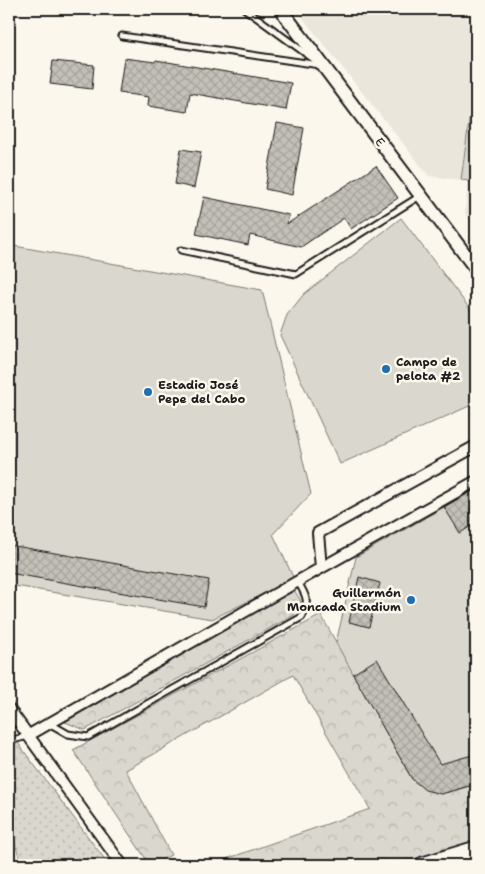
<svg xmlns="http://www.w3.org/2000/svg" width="485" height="874" font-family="'Shantell Sans',sans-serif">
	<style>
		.built { fill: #eae6dc }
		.grass { fill: url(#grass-dots); stroke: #7b7a75 }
		.forest { fill: url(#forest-crowns); stroke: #7b7a75 }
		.pitch { fill: #dad7ce; stroke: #7b7a75 }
		.building { fill: url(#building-cross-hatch); stroke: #1c1c1c }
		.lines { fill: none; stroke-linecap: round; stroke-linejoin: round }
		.service-casing { stroke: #1c1c1c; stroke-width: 9 }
		.minor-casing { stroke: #1c1c1c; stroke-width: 14 }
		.tertiary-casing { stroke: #1c1c1c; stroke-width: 16 }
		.primary-casing { stroke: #1c1c1c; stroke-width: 19 }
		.service { stroke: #fbf7ec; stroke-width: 5 }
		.minor { stroke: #fbf7ec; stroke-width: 10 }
		.tertiary { stroke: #fbf7ec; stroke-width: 12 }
		.primary { stroke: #fbf7ec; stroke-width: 15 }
		.poi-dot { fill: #1f6fb2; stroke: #fbf7ec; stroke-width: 2 }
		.labels { text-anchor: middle; stroke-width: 5; stroke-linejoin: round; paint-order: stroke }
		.street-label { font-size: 12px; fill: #1c1c1c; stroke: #fbf7ec }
		.poi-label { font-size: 12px; font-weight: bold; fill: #1c1c1c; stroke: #fbf7ec; text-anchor: start }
	</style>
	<defs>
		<pattern id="grass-dots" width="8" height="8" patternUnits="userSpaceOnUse" patternTransform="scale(1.25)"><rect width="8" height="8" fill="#dad7ce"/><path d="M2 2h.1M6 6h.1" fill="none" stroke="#bab8b0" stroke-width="1.8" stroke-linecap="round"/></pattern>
		<pattern id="forest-crowns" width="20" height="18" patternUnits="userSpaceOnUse" patternTransform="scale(1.25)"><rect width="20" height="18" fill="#dad7ce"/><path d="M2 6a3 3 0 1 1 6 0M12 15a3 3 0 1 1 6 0" fill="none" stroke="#bab8b0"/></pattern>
		<pattern id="building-cross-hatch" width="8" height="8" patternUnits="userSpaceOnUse" patternTransform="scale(1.25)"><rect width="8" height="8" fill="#c3c0b8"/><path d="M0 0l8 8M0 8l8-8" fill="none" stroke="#a7a49e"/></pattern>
	</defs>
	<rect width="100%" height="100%" fill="#fbf7ec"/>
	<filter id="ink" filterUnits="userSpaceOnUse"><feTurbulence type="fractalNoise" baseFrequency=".02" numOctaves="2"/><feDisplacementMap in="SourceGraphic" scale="10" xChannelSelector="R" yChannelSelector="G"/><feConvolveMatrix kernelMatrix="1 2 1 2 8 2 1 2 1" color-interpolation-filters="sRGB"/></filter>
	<g filter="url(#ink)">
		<polygon class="built" points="305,9 476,9 476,229 465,213 468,181 429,176 302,17"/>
		<polygon class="grass" points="9,731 109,865 22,865 9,826"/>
		<g class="forest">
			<polygon points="294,590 301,601 294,615 85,730 65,722"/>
			<polygon points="321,615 412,779 441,794 476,784 476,841 392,865 209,865 370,809 293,675 126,770 171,855 150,865 73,750"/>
		</g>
		<g class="pitch">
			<polygon points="471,107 476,108 476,182 461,180"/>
			<polygon points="401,218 476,317 476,403 340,464 280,335 287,315 304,294"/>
			<polygon points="9,245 262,290 311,494 273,534 294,579 212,619 9,585"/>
			<path d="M476,489v295c-29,8 -38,17 -64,-5l-76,-136 20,-86z"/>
		</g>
		<g class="building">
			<polygon points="124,58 155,62 156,60 291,83 286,110 190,93 187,112 148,106 149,97 119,93"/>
			<polygon points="53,61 94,65 92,89 50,84"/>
			<polygon points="277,123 304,128 292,195 265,189"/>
			<polygon points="181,149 201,152 194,188 175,184"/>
			<polygon points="376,166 398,198 351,229 344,218 301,247 250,235 248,245 196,234 204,197 289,215 287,224"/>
			<polygon points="476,489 476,523 460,533 444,507"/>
			<polygon points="9,545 209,580 204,607 9,573"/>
			<polygon points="359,577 380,583 369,627 349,622"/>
			<polygon points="377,659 440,764 476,754 476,784 441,794 425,790 412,779 353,674"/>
		</g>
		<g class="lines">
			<defs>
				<g id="service">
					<polyline points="245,9 312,58"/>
					<polyline points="122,36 320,65"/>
					<polyline points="181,250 296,274 420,196"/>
					<path d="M49,723l19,11 20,3 214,-120c8,-15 4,-22 -4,-35"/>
					<polyline points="9,741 28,736"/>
				</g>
				<g id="minor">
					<polyline points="476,446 318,533 321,568 476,481"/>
					<polyline points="9,709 122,865"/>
					<polyline points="29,735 321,568"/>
				</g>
				<polyline id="tertiary" points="285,15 476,269"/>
				<polyline id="primary" points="423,865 476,849"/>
			</defs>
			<use href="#service" class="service-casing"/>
			<use href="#minor" class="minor-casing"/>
			<use href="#tertiary" class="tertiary-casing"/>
			<use href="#primary" class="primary-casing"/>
			<use href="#service" class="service"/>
			<use href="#minor" class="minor"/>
			<use href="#tertiary" class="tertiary"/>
			<use href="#primary" class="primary"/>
		</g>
	</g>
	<g class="poi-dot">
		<circle cx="386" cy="369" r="5"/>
		<circle cx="148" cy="392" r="5"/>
		<circle cx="411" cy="600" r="5"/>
	</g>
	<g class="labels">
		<g class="street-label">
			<text transform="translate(380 142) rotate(53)" y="4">E</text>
		</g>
		<g class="poi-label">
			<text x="396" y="366">Campo de<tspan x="396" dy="14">pelota #2</tspan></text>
			<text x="158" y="389">Estadio José<tspan x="158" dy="14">Pepe del Cabo</tspan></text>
			<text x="401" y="597" text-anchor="end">Guillermón<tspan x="401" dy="14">Moncada Stadium</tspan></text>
		</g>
	</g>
	<rect width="485" height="874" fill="none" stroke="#fbf7ec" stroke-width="30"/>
	<rect x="15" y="15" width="455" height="844" fill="none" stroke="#1c1c1c" stroke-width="2" filter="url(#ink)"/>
</svg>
